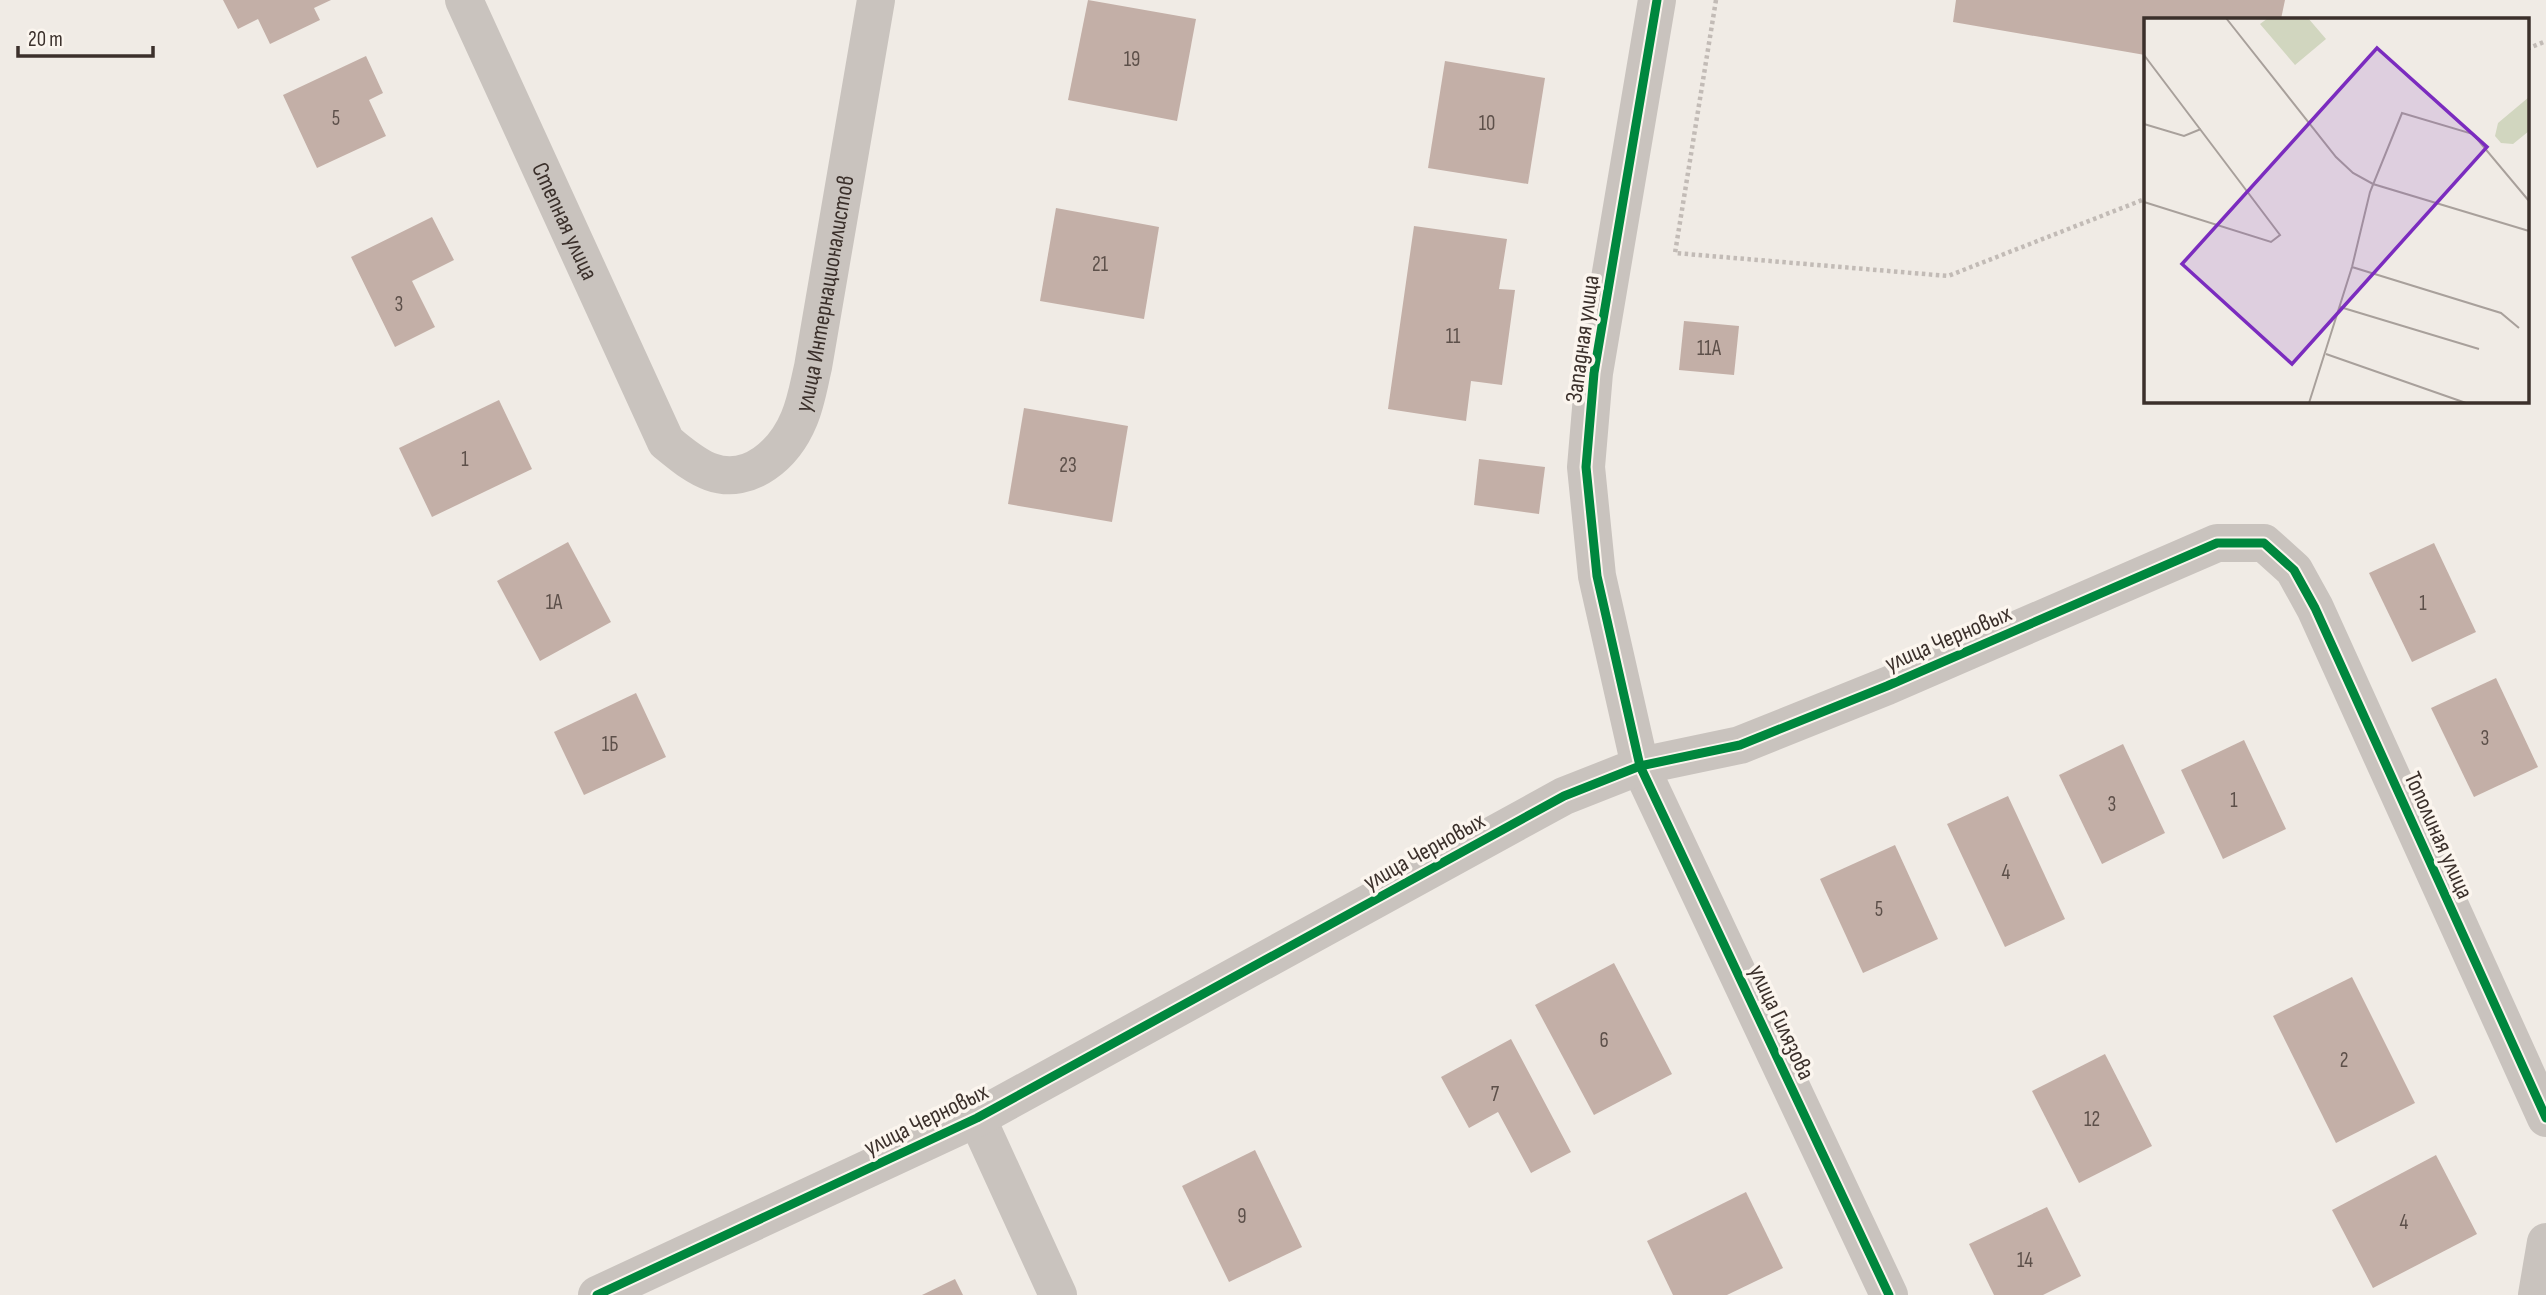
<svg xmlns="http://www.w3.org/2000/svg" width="2546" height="1295" font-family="'Sofia Sans Condensed',sans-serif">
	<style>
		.building { fill: #c3afa7 }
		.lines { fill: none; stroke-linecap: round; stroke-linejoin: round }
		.path { stroke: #c2bbb6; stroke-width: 4.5; stroke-dasharray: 3.5 3.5; stroke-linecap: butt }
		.minor { stroke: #c9c3be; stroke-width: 38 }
		.cycleway-casing { stroke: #fbf5ee; stroke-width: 13 }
		.cycleway { stroke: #00873e; stroke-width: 9 }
		.labels { text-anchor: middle; stroke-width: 7; stroke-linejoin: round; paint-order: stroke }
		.number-label { font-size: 21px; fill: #5d504a }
		.street-label { font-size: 24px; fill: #3b302b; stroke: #fbf5ee }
		.inset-road { fill: none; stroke: #a8a09b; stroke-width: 2 }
		.view { fill: #7b2cbf; fill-opacity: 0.15; stroke: #7b2cbf; stroke-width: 3.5 }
		.inset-edge { fill: none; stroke: #3b302b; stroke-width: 3.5 }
	</style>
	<rect width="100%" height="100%" fill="#f0ebe5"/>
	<g class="building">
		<polygon points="223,0 331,0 314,8 320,20 270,44 258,19 238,29"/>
		<polygon points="1088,0 1196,19 1177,121 1068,100"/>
		<polygon points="1956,0 2285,0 2281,19 2145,19 2145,55 1953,22"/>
		<polygon points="366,56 383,93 369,100 386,136 317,168 283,95"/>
		<polygon points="1445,61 1545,78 1528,184 1428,168"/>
		<polygon points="1056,208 1159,227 1144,319 1040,301"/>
		<polygon points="432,217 454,260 412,281 435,327 395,347 351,257"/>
		<polygon points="1414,226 1507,239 1499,289 1515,290 1502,385 1471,381 1466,421 1388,409"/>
		<polygon points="1684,321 1739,326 1734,375 1679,370"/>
		<polygon points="499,400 532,469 432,517 399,448"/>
		<polygon points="1024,408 1128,426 1112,522 1008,504"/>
		<polygon points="1479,459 1545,467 1539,514 1474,505"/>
		<polygon points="568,542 611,622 540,661 497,581"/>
		<polygon points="2434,543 2476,632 2412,662 2369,573"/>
		<polygon points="2496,678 2538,767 2474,797 2431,708"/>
		<polygon points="636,693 666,757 584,795 554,732"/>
		<polygon points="2244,740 2286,829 2223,859 2181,770"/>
		<polygon points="2123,744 2165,833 2102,864 2059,775"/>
		<polygon points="2008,796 2065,919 2005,947 1947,824"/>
		<polygon points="1895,845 1938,939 1863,973 1820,879"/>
		<polygon points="1614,963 1672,1074 1594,1115 1535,1005"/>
		<polygon points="2352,977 2415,1103 2336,1143 2273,1016"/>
		<polygon points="1511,1039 1571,1152 1531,1173 1498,1112 1469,1128 1441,1077"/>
		<polygon points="2105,1054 2152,1146 2079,1183 2032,1091"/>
		<polygon points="1255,1150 1302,1247 1229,1282 1182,1186"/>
		<polygon points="2436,1155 2477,1234 2373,1288 2332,1210"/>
		<polygon points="1746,1192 1783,1268 1727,1295 1673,1295 1647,1241"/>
		<polygon points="2047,1207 2081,1276 2043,1295 1994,1295 1969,1244"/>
		<polygon points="955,1279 963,1295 922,1295"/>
	</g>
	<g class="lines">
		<g class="path">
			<polyline points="1716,0 1675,253 1948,276 2145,199"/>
			<polyline points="2527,49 2546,41"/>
		</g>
		<g class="minor">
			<path id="s1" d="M464,0l202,442c14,11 28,24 45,30 39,14 74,-19 88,-53 7,-16 10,-35 14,-52l63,-367"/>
			<polyline points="1657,0 1594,373 1586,467 1597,576 1640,766 1889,1295"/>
			<polyline points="977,1118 1058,1295"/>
			<polyline points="597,1295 977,1118 1564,796 1640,766 1740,745 1887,686 2217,543 2264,543 2294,570 2315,608 2546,1118"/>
			<polyline points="2537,1295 2546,1242"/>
		</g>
		<defs>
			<g id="cycleway">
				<polyline points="1657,0 1594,373 1586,467 1597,576 1640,766 1889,1295"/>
				<polyline points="597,1295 977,1118 1564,796 1640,766 1740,745 1887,686 2217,543 2264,543 2294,570 2315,608 2546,1118"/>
			</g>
		</defs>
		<use href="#cycleway" class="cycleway-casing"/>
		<use href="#cycleway" class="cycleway"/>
	</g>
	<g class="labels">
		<g class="number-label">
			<text x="1132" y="66">19</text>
			<text x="336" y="125">5</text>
			<text x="1487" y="130">10</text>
			<text x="1100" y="271">21</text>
			<text x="399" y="311">3</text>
			<text x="1453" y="343">11</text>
			<text x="1709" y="355">11А</text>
			<text x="465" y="466">1</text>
			<text x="1068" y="472">23</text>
			<text x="554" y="609">1А</text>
			<text x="2423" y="610">1</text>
			<text x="2485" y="745">3</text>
			<text x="610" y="751">1Б</text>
			<text x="2234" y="807">1</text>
			<text x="2112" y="811">3</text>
			<text x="2006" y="879">4</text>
			<text x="1879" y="916">5</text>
			<text x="1604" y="1047">6</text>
			<text x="2344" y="1067">2</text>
			<text x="1495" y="1101">7</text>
			<text x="2092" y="1126">12</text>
			<text x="1242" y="1223">9</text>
			<text x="2404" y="1229">4</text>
			<text x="2025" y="1267">14</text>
		</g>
		<g class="street-label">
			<text dy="8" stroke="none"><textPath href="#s1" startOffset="243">Степная улица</textPath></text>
			<text dy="8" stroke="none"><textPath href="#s1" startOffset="782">улица Интернационалистов</textPath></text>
			<text transform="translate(1582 339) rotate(-82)" y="8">Западная улица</text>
			<text transform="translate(1948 638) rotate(-23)" y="8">улица Черновых</text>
			<text transform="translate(2439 835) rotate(66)" y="8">Тополиная улица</text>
			<text transform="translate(1424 851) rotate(-29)" y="8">улица Черновых</text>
			<text transform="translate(1782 1022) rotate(65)" y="8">улица Гилязова</text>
			<text transform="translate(926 1119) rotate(-26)" y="8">улица Черновых</text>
		</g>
	</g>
	<g transform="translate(2144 18)">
		<rect width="385" height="385" fill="#f0ebe5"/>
		<path d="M124,0h40l18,21 -31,26 -35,-41zM385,79v34l-16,13 -12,-1 -6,-7 3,-13z" fill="#d1d6bf"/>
		<path class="inset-road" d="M82,0l110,139 17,16 20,11 156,47M0,37l136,180 -9,7 -127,-40M0,106l40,12 17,-7M208,249l149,46 18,15M196,289l139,42M182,336l140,49M165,385l43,-136 18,-75 32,-79 71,21 56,67"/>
		<path class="view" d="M233,30l110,99 -195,217 -110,-100z"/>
		<rect width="385" height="385" class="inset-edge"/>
	</g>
	<path d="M18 46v10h135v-10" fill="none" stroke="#3b302b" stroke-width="3.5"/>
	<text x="28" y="46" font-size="21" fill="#3b302b" stroke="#fbf5ee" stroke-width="5" paint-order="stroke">20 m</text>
</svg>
